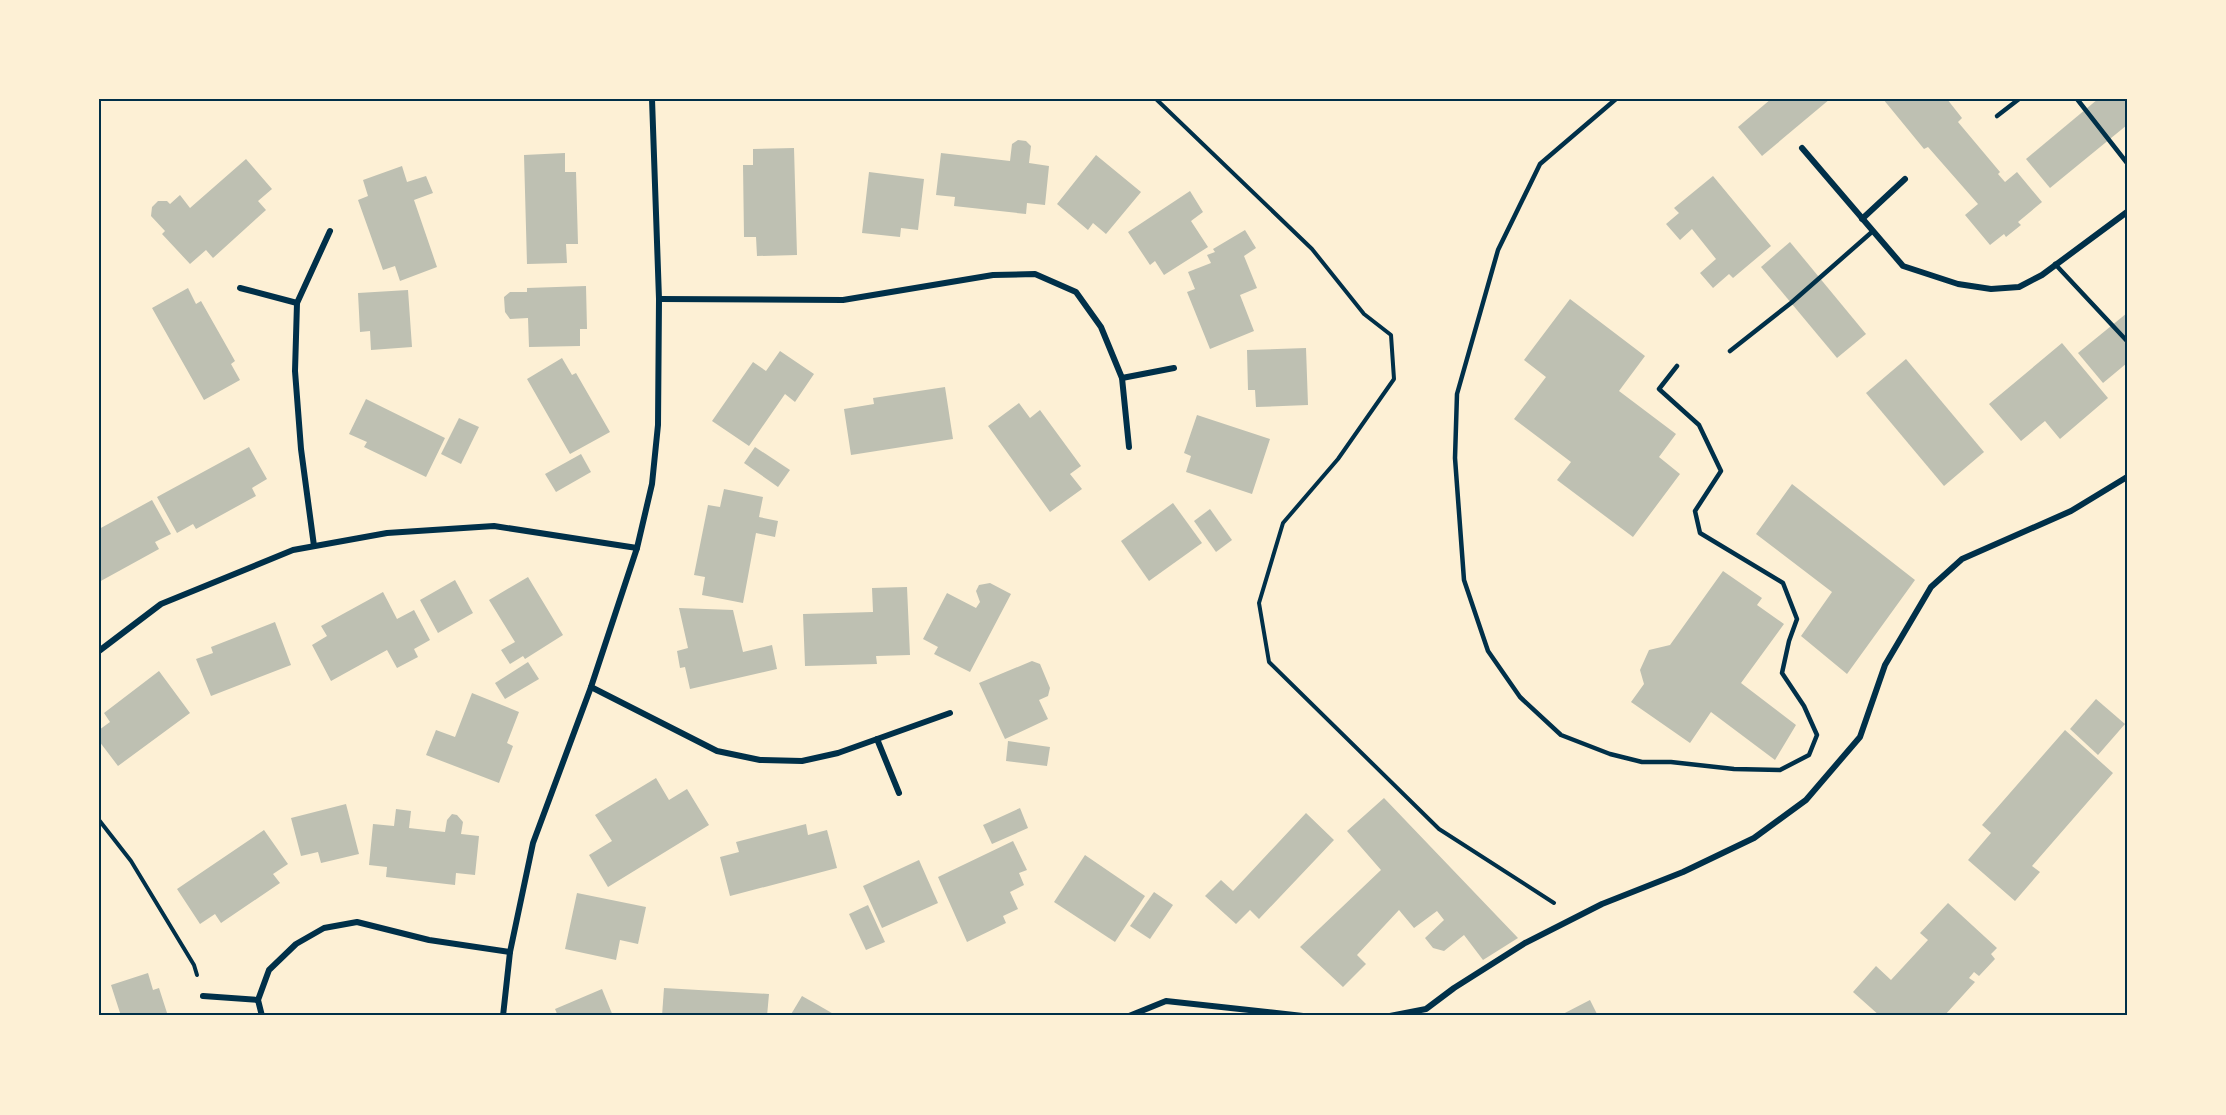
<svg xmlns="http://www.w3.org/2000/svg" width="2226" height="1115" font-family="Rubik,sans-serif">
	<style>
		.building { fill: #bec0b2 }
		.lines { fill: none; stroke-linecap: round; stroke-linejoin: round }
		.path { stroke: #003049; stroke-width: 4 }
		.service { stroke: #003049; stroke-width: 4.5 }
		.minor { stroke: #003049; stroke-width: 6 }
		.neatline { fill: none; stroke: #003049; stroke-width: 2 }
	</style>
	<rect width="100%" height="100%" fill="#fdf0d5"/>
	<g class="building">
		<polygon points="1771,99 1830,99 1762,156 1738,127"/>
		<polygon points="1883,99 1947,99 1962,118 1958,122 2000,172 1998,174 2005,182 2017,172 2042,202 2018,222 2021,225 2006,237 2004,234 1990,245 1965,215 1978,204 1928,147 1924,149"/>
		<polygon points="2098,99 2127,99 2127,125 2050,188 2026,159"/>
		<polygon points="1018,140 1026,141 1031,146 1029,163 1049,166 1045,205 1027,203 1026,214 954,206 955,197 936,195 941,153 1010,161 1012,144"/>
		<polygon points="794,148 797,255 757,256 756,237 744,237 743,165 753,165 753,149"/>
		<polygon points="565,153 565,172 576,172 578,244 566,244 567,263 527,264 524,155"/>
		<polygon points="1096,155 1141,192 1106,234 1093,223 1088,230 1057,204"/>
		<polygon points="246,159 272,189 258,201 266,210 213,258 206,250 190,264 162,234 165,231 151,216 152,207 158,201 167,201 170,204 180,195 190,208"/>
		<polygon points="402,166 407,182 426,176 433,193 414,200 437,267 400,281 395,266 383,270 358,200 368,196 363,180"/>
		<polygon points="869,172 924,179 918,230 901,228 900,237 862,233"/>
		<polygon points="1713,176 1771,246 1733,278 1729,274 1713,288 1700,273 1716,259 1692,229 1680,240 1666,224 1679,213 1674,208"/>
		<polygon points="1190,191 1203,212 1191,221 1208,247 1164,275 1155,261 1150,265 1128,232"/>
		<polygon points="1245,230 1256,248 1244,256 1257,288 1240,295 1254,331 1210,349 1187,292 1195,289 1188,272 1211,263 1207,255 1215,252 1213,249"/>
		<polygon points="1790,242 1866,334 1837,358 1761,267"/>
		<polygon points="586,286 587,329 580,329 580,346 529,347 528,318 510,319 505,312 504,297 510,292 527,292 527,288"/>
		<polygon points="188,288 196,304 201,301 235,361 231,364 240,380 204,400 152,308"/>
		<polygon points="408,290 412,347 371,350 370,331 360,332 358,293"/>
		<polygon points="1570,299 1645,356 1619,391 1676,434 1659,457 1680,474 1633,537 1557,480 1571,462 1514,419 1546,377 1524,360"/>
		<polygon points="2127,313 2127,363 2103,383 2078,353"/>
		<polygon points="2062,343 2108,398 2060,439 2045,421 2021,441 1989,404"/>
		<polygon points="1306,348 1308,405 1256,407 1255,390 1248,390 1247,350"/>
		<polygon points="780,351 814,374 795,402 785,394 749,446 712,421 753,362 766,371"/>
		<polygon points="562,358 572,375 576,373 610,432 570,454 527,379"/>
		<polygon points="1906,359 1984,452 1944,486 1866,393"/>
		<polygon points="945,387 953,439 851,455 844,409 874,404 873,398"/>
		<polygon points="366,399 445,438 426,477 364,447 367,442 349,434"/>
		<polygon points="1019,403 1030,418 1040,410 1081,466 1070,474 1082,489 1050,512 988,426"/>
		<polygon points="1197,415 1270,439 1252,494 1186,472 1191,456 1184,453"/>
		<polygon points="459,418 479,427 461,464 441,454"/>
		<polygon points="249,447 267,479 252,488 256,496 196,529 193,524 177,533 157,497"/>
		<polygon points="755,447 790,470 778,487 744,463"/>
		<polygon points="581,454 591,472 556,492 545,474"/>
		<polygon points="1792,484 1915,580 1847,674 1801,636 1832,592 1756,534"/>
		<polygon points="724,489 763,497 759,517 778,521 775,537 756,533 743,603 702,595 705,577 694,575 708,505 720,507"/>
		<polygon points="152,500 171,534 155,542 159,549 99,582 99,529"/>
		<polygon points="1173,503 1202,543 1149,581 1121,541"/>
		<polygon points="1210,509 1232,540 1216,552 1194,521"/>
		<polygon points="1723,571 1762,598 1757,605 1784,624 1741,683 1796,725 1775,760 1711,712 1690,743 1631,702 1644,684 1640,670 1649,650 1670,645"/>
		<polygon points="528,577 563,635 525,659 523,656 510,664 501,650 515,642 489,600"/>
		<polygon points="455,580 473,613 438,633 420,600"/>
		<polygon points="990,583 1011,594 970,672 934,654 938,647 923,639 947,593 976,608 980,602 976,591 979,585"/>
		<polygon points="907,587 910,655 876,656 877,664 805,666 803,614 873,612 872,588"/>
		<polygon points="383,592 397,619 414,610 430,640 414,649 418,657 397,668 387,650 331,681 312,645 327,636 321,626"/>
		<polygon points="679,608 733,610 743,652 772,645 777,669 690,689 685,667 680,668 677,651 688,648"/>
		<polygon points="275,622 291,665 211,696 196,659 213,653 211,647"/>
		<polygon points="1032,661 1040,664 1050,688 1048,696 1039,700 1048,719 1005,739 979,683"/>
		<polygon points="528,662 539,679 505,699 495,683"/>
		<polygon points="159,671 190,713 118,766 99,741 99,730 110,722 104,713"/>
		<polygon points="472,693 519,712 507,743 513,746 499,783 426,755 436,730 455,737"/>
		<polygon points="2096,699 2125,724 2098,755 2070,729"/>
		<polygon points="2065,730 2113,773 2032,866 2040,872 2015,901 1968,860 1991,833 1982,825"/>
		<polygon points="1008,741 1050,747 1047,766 1006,761"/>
		<polygon points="656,778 669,800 687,789 709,825 608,887 589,855 612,841 595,815"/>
		<polygon points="1384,798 1518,938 1483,960 1464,935 1444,951 1433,948 1425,938 1444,920 1437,911 1414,928 1399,910 1357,955 1366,964 1343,987 1300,947 1381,870 1347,831"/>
		<polygon points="346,804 359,854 321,863 318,852 301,856 291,818"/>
		<polygon points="1020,808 1028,828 992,844 983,825"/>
		<polygon points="396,809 411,811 409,828 445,832 447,820 452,814 457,815 463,822 461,834 479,836 475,875 456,873 455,885 386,877 387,867 369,865 373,824 394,826"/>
		<polygon points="1306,813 1334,840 1259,919 1250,910 1236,924 1205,896 1221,880 1233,891"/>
		<polygon points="806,824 808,835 827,830 837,868 730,896 720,857 739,852 736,842"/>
		<polygon points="264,830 288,864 273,874 280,883 221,923 215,914 200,924 177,889"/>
		<polygon points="1013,841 1027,870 1019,873 1024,885 1010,892 1018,909 1003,916 1006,923 967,942 938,877"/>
		<polygon points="1085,855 1145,896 1115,942 1054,902"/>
		<polygon points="919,860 938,903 882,928 863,886"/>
		<polygon points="1154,892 1173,905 1150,939 1130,926"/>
		<polygon points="577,893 646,907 638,944 620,940 616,960 565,949"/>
		<polygon points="1948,903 1997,948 1991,954 1995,959 1979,976 1974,972 1969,978 1975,982 1944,1016 1880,1016 1853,992 1876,966 1891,980 1928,940 1920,933"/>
		<polygon points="868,905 885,942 866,950 849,914"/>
		<polygon points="148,973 153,990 159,988 168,1016 121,1016 111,985"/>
		<polygon points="664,988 769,994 767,1016 662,1016"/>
		<polygon points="602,989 613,1016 558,1016 555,1009"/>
		<polygon points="802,996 818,1005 837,1016 790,1016"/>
		<polygon points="1590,1000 1598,1016 1559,1016"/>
	</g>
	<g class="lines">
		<g class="path">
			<polyline points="1156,99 1312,249 1364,314 1391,335 1394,379 1338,459 1283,523 1259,603 1269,662 1439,829 1554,903"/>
			<polyline points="99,820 131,861 194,965 197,975"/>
		</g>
		<g class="service">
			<polyline points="1616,99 1540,164 1498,250 1457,394 1455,458 1464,580 1488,651 1520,697 1561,735 1610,754 1642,762 1671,762 1734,769 1780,770 1809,755 1817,735 1804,706 1782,673 1789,641 1797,619 1783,583 1700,533 1695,511 1721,471 1699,425 1659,389 1677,366"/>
			<polyline points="2077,99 2127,163"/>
			<polyline points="1997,116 2019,99"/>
			<polyline points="2055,264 2127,341"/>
			<polyline points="1730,351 1791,303 1873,231"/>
		</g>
		<g class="minor">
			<polyline points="1802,148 1903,266 1958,284 1991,289 2019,287 2042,275 2127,212"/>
			<polyline points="1862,219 1905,179"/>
			<polyline points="240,288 297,303"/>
			<polyline points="659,299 843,300 993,275 1035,274 1076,292 1101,327 1122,378 1129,447"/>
			<polyline points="1122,378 1174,368"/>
			<polyline points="314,546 301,449 295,371 297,303 330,231"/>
			<polyline points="99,651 161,604 293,550 387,533 494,526 637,548"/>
			<polyline points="591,687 717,751 760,760 802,761 838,753 950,713"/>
			<polyline points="877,739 899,793"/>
			<polyline points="203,996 258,1000"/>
			<polyline points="262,1016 258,1000 269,970 296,944 324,928 357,922 429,940 510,952"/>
			<polyline points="503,1016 510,952 533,843 591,687 637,548 652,484 658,425 659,299 652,99"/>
			<polyline points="1129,1016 1166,1001 1303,1016"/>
			<polyline points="1390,1016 1426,1009 1454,988 1525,943 1602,904 1683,872 1754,838 1806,800 1860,737 1885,665 1931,587 1962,559 2071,511 2127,477"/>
		</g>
	</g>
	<rect width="2226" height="1115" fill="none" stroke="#fdf0d5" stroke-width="201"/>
	<rect x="100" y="100" width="2026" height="914" class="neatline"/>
</svg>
